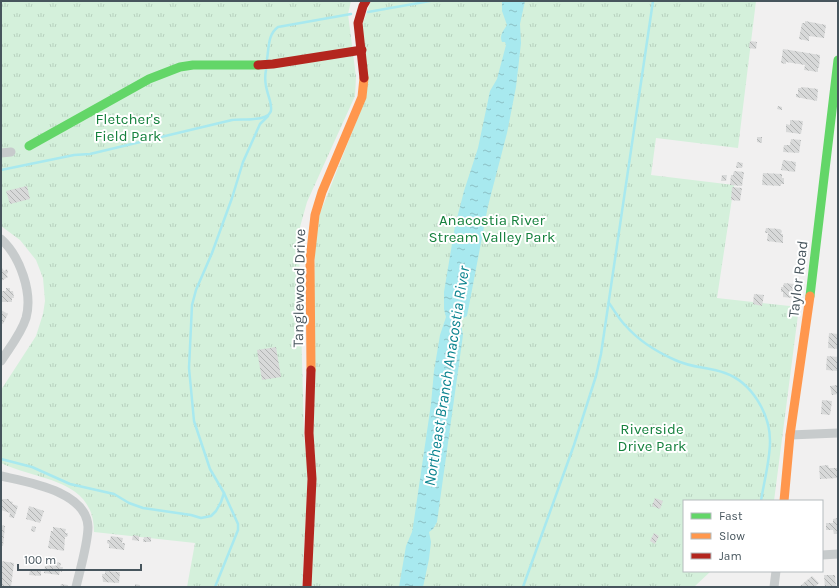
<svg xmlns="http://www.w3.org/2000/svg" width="839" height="588" font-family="Karla,sans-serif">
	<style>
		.park { fill: url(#park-tufts) }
		.water { fill: url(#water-ripples) }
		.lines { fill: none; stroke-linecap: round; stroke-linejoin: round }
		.stream { stroke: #a8e9ef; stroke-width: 2.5 }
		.building { fill: url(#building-back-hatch) }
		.street { stroke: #c7cbcc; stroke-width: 9 }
		.fast { stroke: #63d668; stroke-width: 9 }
		.slow { stroke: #ff974d; stroke-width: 9 }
		.jam { stroke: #b3261e; stroke-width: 9 }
		.labels { text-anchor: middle; stroke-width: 4; stroke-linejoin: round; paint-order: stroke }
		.park-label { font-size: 15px; fill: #15813d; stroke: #fff }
		.street-label { font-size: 15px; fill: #47555d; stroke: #fff }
		.water-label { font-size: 16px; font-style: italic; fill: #0a838f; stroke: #fff }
	</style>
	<defs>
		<pattern id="park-tufts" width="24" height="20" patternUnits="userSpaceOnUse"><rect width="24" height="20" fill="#d4f0db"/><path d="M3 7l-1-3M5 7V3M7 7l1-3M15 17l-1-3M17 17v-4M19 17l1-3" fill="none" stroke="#b7d0be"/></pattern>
		<pattern id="water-ripples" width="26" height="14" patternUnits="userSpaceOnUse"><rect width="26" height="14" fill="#a8e9ef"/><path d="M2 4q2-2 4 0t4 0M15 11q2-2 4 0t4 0" fill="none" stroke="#8bc0c5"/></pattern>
		<pattern id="building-back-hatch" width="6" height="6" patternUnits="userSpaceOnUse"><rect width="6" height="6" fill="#d8d9d9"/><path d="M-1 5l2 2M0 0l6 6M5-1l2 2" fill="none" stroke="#b1b3b3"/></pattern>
	</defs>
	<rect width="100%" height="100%" fill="#f1f0f0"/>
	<g class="park">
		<path d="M1,1h350l-3,13 8,63 -1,19 -48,106 -7,25 -1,20 5,189 4,37 -6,114h-115l8,-44 -101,-11c0,-54 -56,-51 -93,-69v-73l35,-54 7,-22 2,-13 -2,-23 -7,-18 -16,-20 -19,-14z"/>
		<polygon points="371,1 756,1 738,148 656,138 651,175 734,185 717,298 799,307 774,501 684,501 684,571 711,571 694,587 310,587 315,226 366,97 362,25"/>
	</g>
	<path class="water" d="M502,1h23l-5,23 1,19 -5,44 -9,46 -19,73 -21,110 -7,4 3,15 -26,187 -4,7 -4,3 2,10 -2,17 -6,28h-24l7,-41 6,-14 1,-5 18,-123 3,-33 6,-36 6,-18 -2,-8v-17l11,-66 9,-35 14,-43 12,-57 7,-12 9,-34 -1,-3h-3c-3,-7 2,-12 5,-17l-5,-14z"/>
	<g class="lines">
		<g class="stream">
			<polyline points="368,12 430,1"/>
			<path d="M267,59c2,-12 1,-25 11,-32l73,-13"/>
			<path d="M1,170l73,-15 16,-1 142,-34c7,-1 15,0 22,-1 27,-2 15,-16 12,-33 -1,-5 -1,-11 0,-16"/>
			<path d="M609,303c5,7 10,16 16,22 13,15 32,27 50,35 17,8 33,7 50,13 26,9 45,40 45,68 0,20 -6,40 -9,60"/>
			<polyline points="1,459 32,467 70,484 114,494 129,503 143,508 191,515 201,518 211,516 216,511 221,502 224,493"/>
			<polyline points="215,587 234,540 238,530 238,524 224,493 210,469 194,421 189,368 192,305 196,290 212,253 232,198 243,162 260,124 268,116"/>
			<polyline points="523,587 574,445 596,376 601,354 653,1"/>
		</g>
	</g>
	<g class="building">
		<polygon points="805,21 826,25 824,38 809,36 809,41 799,39 802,23 805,23"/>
		<polygon points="750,41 757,42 756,49 749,48"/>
		<polygon points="783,49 820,55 819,68 818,68 818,72 804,70 805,65 786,62 786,64 781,63"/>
		<polygon points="802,87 818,89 817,101 796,97 796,94 798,94 798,88 801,88"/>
		<polygon points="778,106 782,107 782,110 777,109"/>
		<polygon points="790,120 803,121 801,134 786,132 786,124 790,125"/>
		<polygon points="757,137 762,137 762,143 757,142"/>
		<polygon points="791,139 801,140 799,153 783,152 784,145 790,145"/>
		<polygon points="783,160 796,162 795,172 781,170"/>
		<polygon points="737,162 743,163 742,168 736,168"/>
		<polygon points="734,171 744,172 742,186 730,185 731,175 733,175"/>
		<polygon points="763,173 782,174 782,178 784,178 784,184 781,184 781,186 762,185"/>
		<polygon points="722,175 727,175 726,181 721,181"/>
		<polygon points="27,186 30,199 10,204 6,191"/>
		<polygon points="732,187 742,188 740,201 731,200"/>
		<polygon points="766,228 780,229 782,231 781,234 783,234 783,243 767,241 768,233 765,233"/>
		<polygon points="1,268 2,268 4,271 7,269 8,273 6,274 8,277 1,281"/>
		<polygon points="784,283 794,284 793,289 795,289 793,298 783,297 783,292 781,292 781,287 783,287"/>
		<polygon points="6,288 10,288 10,291 13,291 14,298 12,298 12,302 1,302 1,291 6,291"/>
		<polygon points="754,294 764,295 762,306 753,304"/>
		<polygon points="1,310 8,314 3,324 1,323"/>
		<polygon points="829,333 838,334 838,349 828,348"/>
		<polygon points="276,347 281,377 262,380 257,350"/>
		<polygon points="827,356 838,357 838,371 826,370"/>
		<polygon points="838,385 838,394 832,395 830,386"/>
		<polygon points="822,400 832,401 830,415 821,414"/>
		<polygon points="828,465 829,468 838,468 838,478 820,479 819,466"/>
		<polygon points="655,498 663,501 660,509 652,506"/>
		<polygon points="2,499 9,499 9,501 13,502 12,504 18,506 14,518 9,517 10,513 1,510"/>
		<polygon points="29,506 44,511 40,523 26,519"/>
		<polygon points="838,518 838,534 834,534 833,530 826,530 826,523 833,523 833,519"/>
		<polygon points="1,525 5,526 3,546 1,546"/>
		<polygon points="32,526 36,527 35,532 31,531"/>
		<polygon points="53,527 66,529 65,533 68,533 67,537 65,537 64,551 48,548 51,531 53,531"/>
		<polygon points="654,533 659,536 655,544 650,541"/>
		<polygon points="133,535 139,536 139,541 132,540"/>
		<polygon points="111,536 123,538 122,543 125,543 124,550 109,548 109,544 107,543 107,540 110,540"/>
		<polygon points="144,537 151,537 151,542 143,542"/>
		<polygon points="1,561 14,563 11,587 1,587"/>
		<polygon points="48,561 61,563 60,567 63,567 62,572 60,571 59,575 44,573 45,566 47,566"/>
		<polygon points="30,570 41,571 41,576 29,575"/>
		<polygon points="105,571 120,572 119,583 103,582 102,574 105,574"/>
		<polygon points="824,575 835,575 836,587 825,587"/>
		<polygon points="812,576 819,583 815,587 799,587"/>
		<polygon points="61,584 68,585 68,587 60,587"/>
		<polygon points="135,584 140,585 140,587 135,587"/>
	</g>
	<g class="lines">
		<g class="street">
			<polyline points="1,153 11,152"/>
			<path d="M1,239c19,17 32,54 25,79 -5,16 -16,29 -25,43"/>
			<polyline points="790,435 838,433"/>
			<path d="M1,476c26,6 86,15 87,51 0,16 -8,43 -12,60"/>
			<polyline points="822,555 838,554"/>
			<polyline points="774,587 776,571"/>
		</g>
		<g class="fast">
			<polyline points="29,146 149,79 180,67 193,65 258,65"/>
			<polyline points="810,296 838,60"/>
		</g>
		<g class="slow">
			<polyline points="311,370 310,260 315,215 322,192 362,97 364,78"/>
			<polyline points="784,501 790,435 810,296"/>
		</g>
		<g class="jam">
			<polyline points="258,65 273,64 362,50"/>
			<polyline points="364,78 358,23 363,6 366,1"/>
			<polyline points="307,587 312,479 309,433 311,370"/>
		</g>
	</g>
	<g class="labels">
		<g class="park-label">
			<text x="128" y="124">Fletcher's<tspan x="128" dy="17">Field Park</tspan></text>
			<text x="492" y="225">Anacostia River<tspan x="492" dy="17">Stream Valley Park</tspan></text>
			<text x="652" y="434">Riverside<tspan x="652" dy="17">Drive Park</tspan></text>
		</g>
		<g class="street-label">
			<text transform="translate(798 279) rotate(-83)" y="5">Taylor Road</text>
			<text transform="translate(299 288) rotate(-89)" y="5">Tanglewood Drive</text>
		</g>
		<g class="water-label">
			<text transform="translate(446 376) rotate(-81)" y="6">Northeast Branch Anacostia River</text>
		</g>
	</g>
	<rect width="839" height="588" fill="none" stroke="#47555d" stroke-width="4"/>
	<rect x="683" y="500" width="140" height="72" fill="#ffffff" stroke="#b5bbbe"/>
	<rect x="691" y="513" width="20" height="6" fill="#63d668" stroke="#b5bbbe"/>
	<text x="719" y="520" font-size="12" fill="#47555d">Fast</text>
	<rect x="691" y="533" width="20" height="6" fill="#ff974d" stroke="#b5bbbe"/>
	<text x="719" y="540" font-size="12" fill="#47555d">Slow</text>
	<rect x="691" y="553" width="20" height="6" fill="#b3261e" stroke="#b5bbbe"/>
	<text x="719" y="560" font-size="12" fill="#47555d">Jam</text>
	<path d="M18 564v6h123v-6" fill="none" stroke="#47555d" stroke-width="2"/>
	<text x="24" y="564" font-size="12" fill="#47555d" stroke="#ffffff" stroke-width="3" paint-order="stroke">100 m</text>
</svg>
